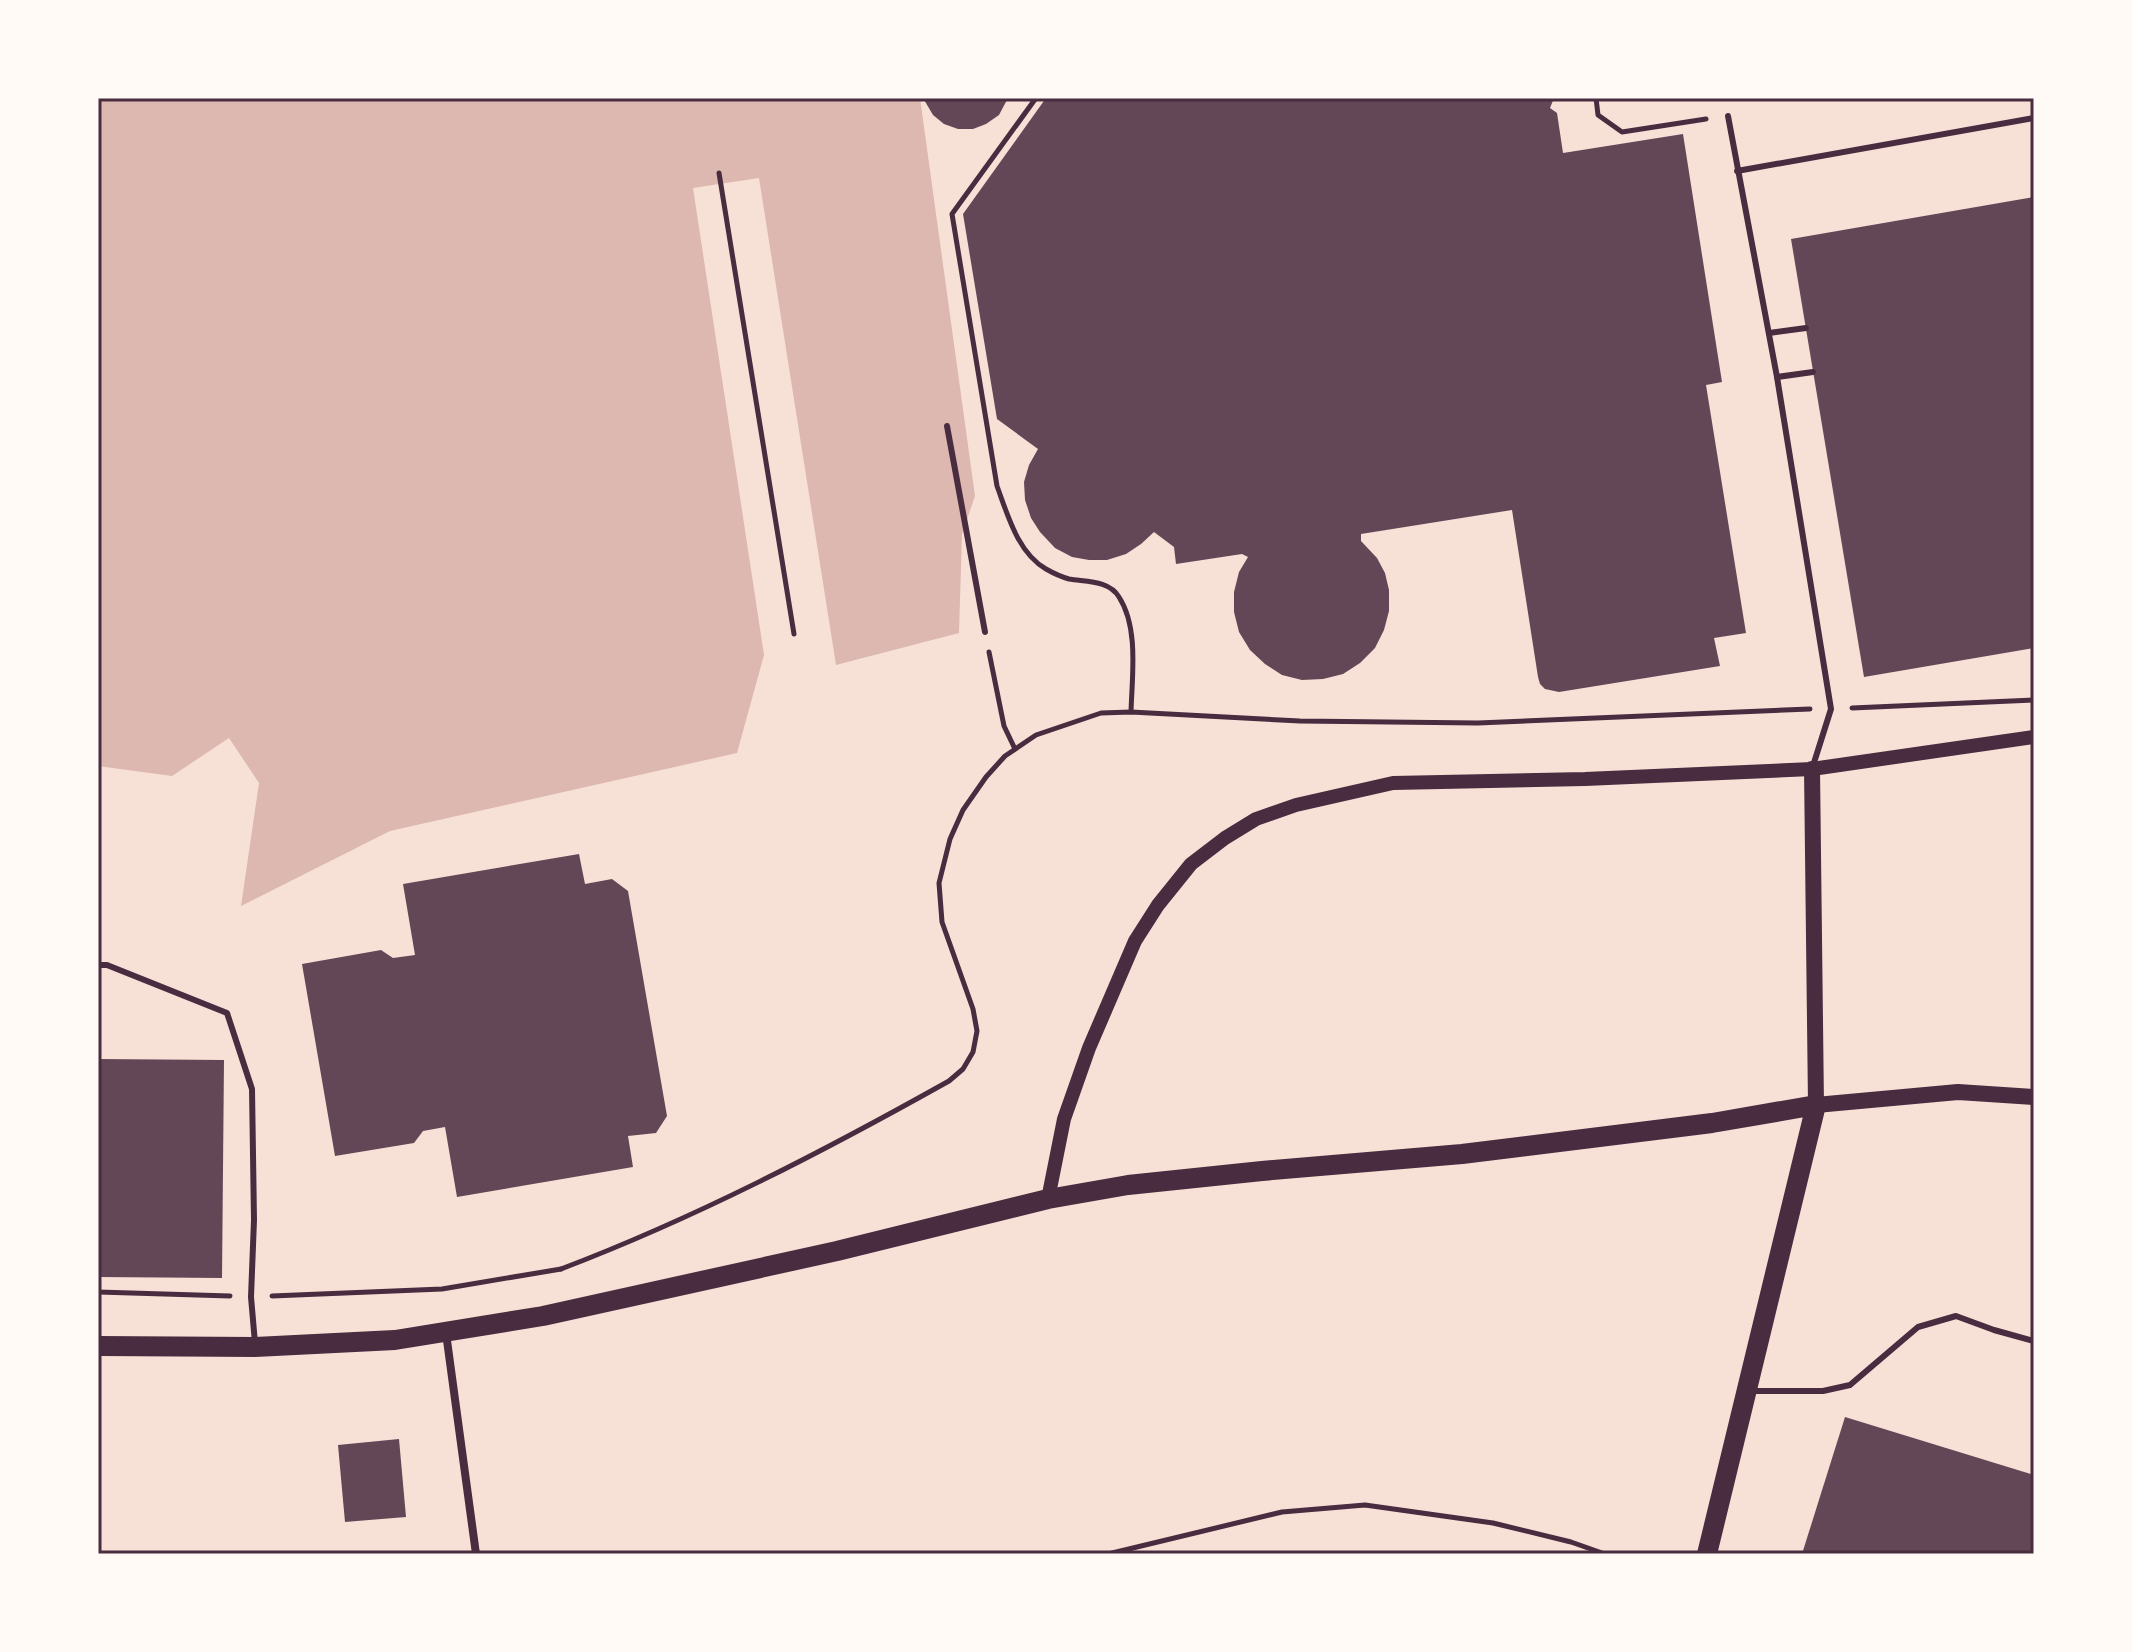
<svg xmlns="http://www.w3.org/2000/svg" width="2132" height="1652" font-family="'Open Sans',sans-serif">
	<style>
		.water { fill: #dcb8b0 }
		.building { fill: #644757 }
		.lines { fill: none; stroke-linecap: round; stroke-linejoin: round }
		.path { stroke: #4a2c40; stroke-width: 5 }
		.service { stroke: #4a2c40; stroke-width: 6 }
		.minor { stroke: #4a2c40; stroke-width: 8 }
		.tertiary { stroke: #4a2c40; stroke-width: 14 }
		.secondary { stroke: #4a2c40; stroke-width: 16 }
		.primary { stroke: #4a2c40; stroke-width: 20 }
		.neatline { fill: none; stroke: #4a2c40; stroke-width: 3 }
	</style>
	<rect width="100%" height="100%" fill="#f7e1d7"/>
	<polygon class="water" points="98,98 920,98 975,496 962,534 959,633 836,665 759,178 693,188 764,655 737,753 390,831 241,906 259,783 229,738 172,776 98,766"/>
	<g class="building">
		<polygon points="923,98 1008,98 999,115 986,124 973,129 958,129 944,124 933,115"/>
		<polygon points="1046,98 1554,98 1550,108 1557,113 1563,153 1683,134 1722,382 1706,385 1746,633 1714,638 1720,666 1559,692 1545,689 1540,684 1538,677 1512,510 1361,534 1361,541 1377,558 1385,573 1389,590 1389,611 1384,630 1375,648 1360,663 1343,674 1323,679 1302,680 1282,675 1265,664 1250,650 1239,632 1234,612 1234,592 1239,572 1248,557 1242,554 1176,564 1174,547 1154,532 1141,544 1126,554 1107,560 1089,560 1072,557 1055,548 1040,532 1031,518 1025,500 1024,482 1029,465 1038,449 997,419 963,214"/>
		<polygon points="2034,197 2034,648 1864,677 1791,239"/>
		<polygon points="579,854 585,884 612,879 628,891 667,1116 656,1133 628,1136 633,1167 457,1197 445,1127 423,1131 414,1143 335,1156 302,964 381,950 393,958 415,955 403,884"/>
		<polygon points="98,1059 224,1060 222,1278 98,1277"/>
		<polygon points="1845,1417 2034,1475 2034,1554 1802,1554"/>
		<polygon points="399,1439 406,1517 345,1522 338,1445"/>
	</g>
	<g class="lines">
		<g class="path">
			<path d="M1036,98l-84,116 45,272c11,30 21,67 49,83 7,4 16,8 23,10 17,3 40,1 50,18 20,31 13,79 12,115"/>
			<polyline points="1596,98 1598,115 1622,132 1706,119"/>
			<polyline points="719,173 794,634"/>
			<polyline points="989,652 1004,726 1015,749"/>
			<polyline points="1852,708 2034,700"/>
			<path d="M561,1269c134,-51 263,-118 388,-188l14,-12 10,-17 4,-21 -4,-22 -31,-87 -3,-39 11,-44 13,-29 23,-33 19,-21 31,-21 65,-22 30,-1 169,9 178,2 332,-14"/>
			<polyline points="98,1292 230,1296"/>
			<polyline points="272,1296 442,1289 561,1269"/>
			<polyline points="1108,1554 1282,1512 1365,1505 1493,1523 1571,1542 1605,1554"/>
		</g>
		<g class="service">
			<polyline points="1728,116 1777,377 1831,709 1812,769"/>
			<polyline points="1737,171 2034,118"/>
			<polyline points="1769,333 1806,328"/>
			<polyline points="1777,377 1813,372"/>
			<polyline points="947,426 985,632"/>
			<polyline points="98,965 107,965 227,1013 252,1089 254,1220 251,1297 255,1343"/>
			<polyline points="1750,1391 1823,1391 1850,1385 1918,1327 1956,1316 1994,1330 2034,1341"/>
		</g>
		<polyline class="minor" points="446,1333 476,1554"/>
		<polyline class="tertiary" points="1048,1199 1064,1119 1089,1048 1135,941 1158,905 1191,864 1225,838 1256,819 1296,805 1393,783 1585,779 1812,769 2034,737"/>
		<polyline class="secondary" points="1812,769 1816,1105 1958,1092 2034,1097"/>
		<polyline class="primary" points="98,1346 255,1347 395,1340 543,1316 837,1251 1048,1199 1128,1185 1262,1171 1462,1154 1712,1123 1816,1105 1707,1554"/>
	</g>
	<rect width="2132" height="1652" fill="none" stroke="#fffaf5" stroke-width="200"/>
	<rect x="100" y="100" width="1932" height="1452" class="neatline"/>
</svg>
